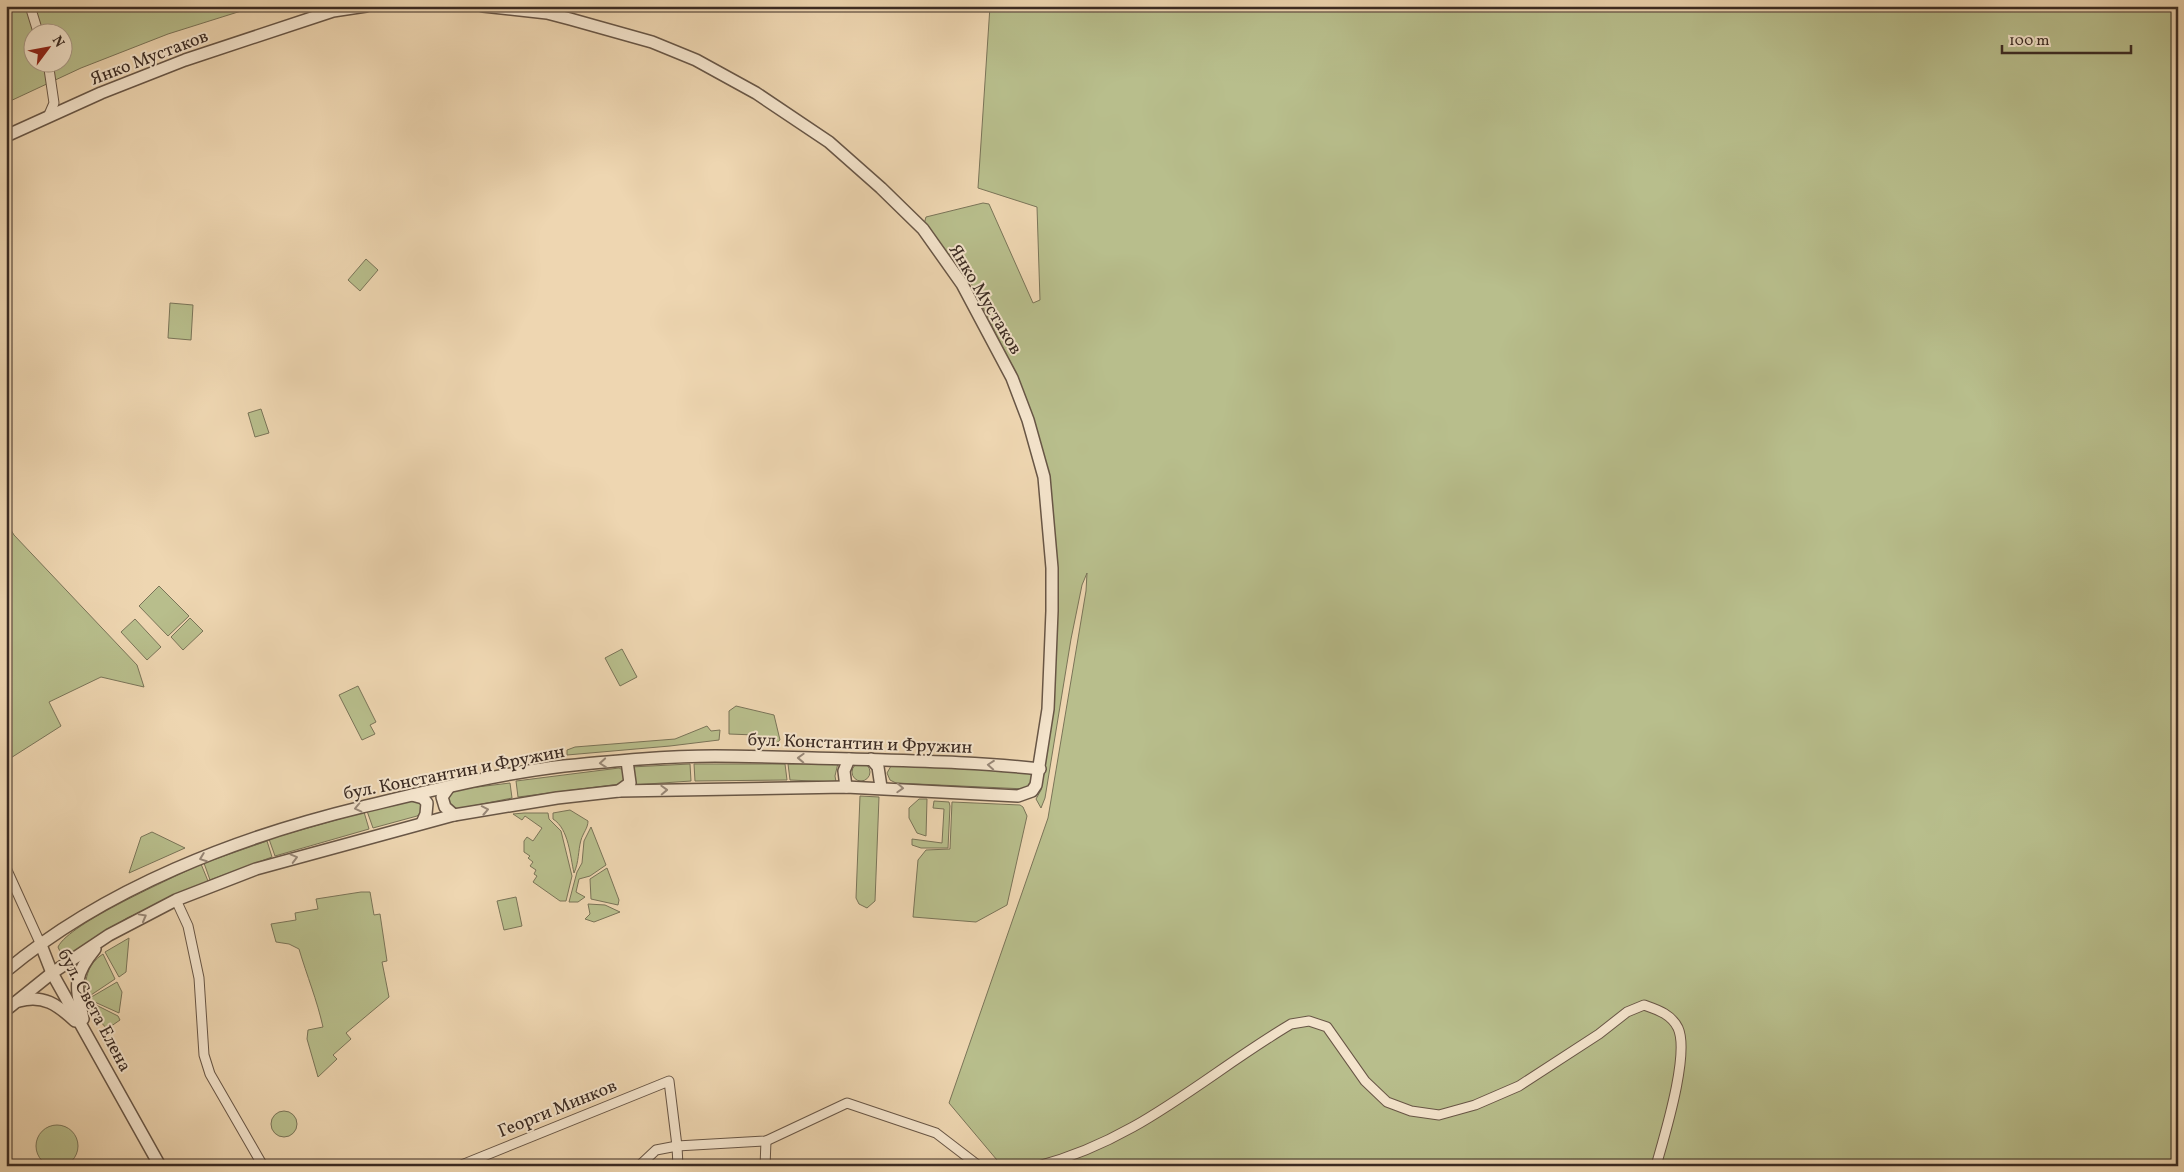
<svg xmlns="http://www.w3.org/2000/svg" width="2184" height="1172" font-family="Vollkorn,serif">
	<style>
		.green { fill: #b8be8c; stroke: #7a7458; fill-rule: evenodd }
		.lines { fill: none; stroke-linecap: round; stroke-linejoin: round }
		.minor-casing { stroke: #685646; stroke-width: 11 }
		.tertiary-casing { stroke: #685646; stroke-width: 14 }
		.minor { stroke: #f4e4cc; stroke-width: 9 }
		.tertiary { stroke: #f4e4cc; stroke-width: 11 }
		.oneway { stroke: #988878 }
		.labels { text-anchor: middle; stroke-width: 4; stroke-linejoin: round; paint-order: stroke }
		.street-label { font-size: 18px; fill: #3b2b23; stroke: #f4e4cc }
	</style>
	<rect width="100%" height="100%" fill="#eed6b1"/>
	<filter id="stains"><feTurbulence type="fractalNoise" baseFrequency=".004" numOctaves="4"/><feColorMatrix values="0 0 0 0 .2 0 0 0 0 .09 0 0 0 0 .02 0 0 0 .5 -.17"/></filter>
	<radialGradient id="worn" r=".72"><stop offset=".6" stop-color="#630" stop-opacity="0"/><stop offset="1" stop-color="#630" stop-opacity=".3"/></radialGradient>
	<g class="green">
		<path d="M6,6h251l-89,28 -87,34 -75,35zM32,32h30v30h-30z"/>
		<polygon points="990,6 2178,6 2178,1166 1002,1166 949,1103 1048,818 1086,591 1087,573 1082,585 1071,639 1045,798 1041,808 1036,799 1041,790 1054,634 1046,476 1015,373 971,283 924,224 926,217 983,203 989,204 1033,303 1040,300 1037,207 978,188"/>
		<polygon points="366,259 378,270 360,291 348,280"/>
		<polygon points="170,303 193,305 191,340 168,338"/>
		<polygon points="261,409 269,433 255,437 248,413"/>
		<polygon points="6,522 14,535 137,665 144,687 101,677 49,702 61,726 6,761"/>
		<polygon points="159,586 189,616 168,636 139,606"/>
		<polygon points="190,618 203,631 183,650 171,637"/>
		<polygon points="135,619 161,647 147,660 121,632"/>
		<polygon points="622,649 637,677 620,686 605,658"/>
		<polygon points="358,686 376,722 370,725 375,734 362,740 339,695"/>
		<polygon points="736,706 774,715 780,740 775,744 755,743 755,735 729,734 729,711"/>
		<polygon points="707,726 711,731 720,730 719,740 670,746 567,755 567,750 575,747 675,739"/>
		<circle cx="861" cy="772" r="9"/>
		<polygon points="838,763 835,776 836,782 790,780 788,764"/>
		<polygon points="690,764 691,781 633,785 631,767"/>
		<polygon points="694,764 785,764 787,780 695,781"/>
		<polygon points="896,764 1029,771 1032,775 1033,784 1026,789 896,783 890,780 887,773 891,766"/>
		<polygon points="619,768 623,770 626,780 620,784 518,797 516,781"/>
		<path d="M510,783l2,15 -55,11c-11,-5 -11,-10 -4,-19z"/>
		<polygon points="860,796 879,797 875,901 867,908 859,904 856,898"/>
		<polygon points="412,799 422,803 421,813 417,816 373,828 367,811"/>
		<polygon points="919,799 927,799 926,836 917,833 909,818 909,808"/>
		<polygon points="934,801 949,802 950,806 948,848 921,848 912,845 912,839 942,843 944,809 933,808"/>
		<polygon points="952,802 1020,805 1023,807 1027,816 1007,905 976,922 913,917 918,860 926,850 950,849"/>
		<path d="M570,810l18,11c0,7 -5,12 -7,19 -3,11 -2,22 -7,33 -4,-17 -5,-44 -21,-54v-6z"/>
		<polygon points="364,812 369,829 275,856 269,839"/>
		<polygon points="524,813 548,813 549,819 561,831 572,876 566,901 560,901 533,882 537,876 534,874 536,870 530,866 533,862 528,858 530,856 524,852 524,841 527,837 533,841 542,828 525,816 522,820 513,814"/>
		<polygon points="591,827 606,865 590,876 579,879 576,892 585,897 578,902 569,902 577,872 582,863 584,841"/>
		<polygon points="152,832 185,848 129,873 141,837"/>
		<polygon points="267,841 272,857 210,880 204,863"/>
		<path d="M201,864l7,17 -81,37 -60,38h-5l-4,-9c11,-24 115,-69 143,-83z"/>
		<polygon points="607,868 619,900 618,905 591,899 590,879"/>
		<path d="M361,892h9l4,23 6,-1 7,47 -5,1 7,35 -43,36 5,6 -18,16 4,4 -19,18 -11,-38 1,-9 15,-3c-6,-27 -16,-51 -24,-78l-10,-5 -13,-2 -5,-18 25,-4 -1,-7 23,-4 -2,-10z"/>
		<polygon points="516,897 522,926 504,930 497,901"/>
		<polygon points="588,904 605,905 620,912 594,922 585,919 590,914"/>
		<polygon points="129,938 126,972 119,977 105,952"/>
		<path d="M103,954l12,25 -30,20c0,-19 1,-34 18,-45z"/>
		<polygon points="117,982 122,992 119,1013 88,999"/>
		<polygon points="88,1001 118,1016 120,1020 107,1029 93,1013"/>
		<circle cx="284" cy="1124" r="13"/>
		<circle cx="57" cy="1146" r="21"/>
	</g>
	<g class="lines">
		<defs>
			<g id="minor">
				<polyline points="30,6 38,32"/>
				<polyline points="48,117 54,103 48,62"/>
				<polyline points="6,868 41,945"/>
				<polyline points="176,900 188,926 199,978 204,1055 210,1074 263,1166"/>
				<polyline points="459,1166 669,1081 677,1146 678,1166"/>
				<polyline points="639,1166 656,1150 677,1146 766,1141 847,1103 936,1133 979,1166"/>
				<polyline points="765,1166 766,1141"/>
				<path d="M1038,1166c101,-26 167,-91 253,-142l18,-3 18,6 38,54 22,21 24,9 28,4 36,-10 44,-19 80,-52 28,-22 17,-7c14,5 27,9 34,23 12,26 -14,109 -22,138"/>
				<polyline points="2170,1166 2178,1164"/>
			</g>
			<g id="tertiary">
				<polyline points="6,136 101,93 185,60 333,11 366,6"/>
				<polyline points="871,759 878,767 881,787"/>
				<polyline points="449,787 442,797 445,807 454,815"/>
				<polyline points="846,787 844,771 849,759"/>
				<polyline points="619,791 630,783 627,761"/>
				<polyline points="412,795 423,798 427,803 426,814 422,823"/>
				<polyline points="41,945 52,973 160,1166"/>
				<path d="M6,971c99,-83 232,-134 356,-164 67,-16 134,-33 202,-41 50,-5 101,-10 151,-10 45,0 90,2 136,3 63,2 126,3 189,10"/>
				<path d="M19,1001c24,-7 39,4 56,20"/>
				<polyline points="6,1010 52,973 109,935 176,900 256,869 454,815 557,798 619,791 846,787 1018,796 1032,791 1036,785 1048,709 1052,611 1052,568 1044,477 1028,420 1012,378 962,284 923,229 881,188 829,142 756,93 696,60 652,42 570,19 547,13 483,6"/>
				<path d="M83,1019c-7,-33 -11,-42 12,-70"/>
			</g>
		</defs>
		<use href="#minor" class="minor-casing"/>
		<use href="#tertiary" class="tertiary-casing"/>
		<use href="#minor" class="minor"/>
		<use href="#tertiary" class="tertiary"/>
	</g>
	<defs><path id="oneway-chevron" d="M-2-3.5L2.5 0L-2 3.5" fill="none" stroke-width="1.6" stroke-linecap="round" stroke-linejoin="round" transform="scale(1.25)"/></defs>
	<g class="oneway">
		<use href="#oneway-chevron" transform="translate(801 758) rotate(-178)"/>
		<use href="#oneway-chevron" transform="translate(603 763) rotate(175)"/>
		<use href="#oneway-chevron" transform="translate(991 765) rotate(-176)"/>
		<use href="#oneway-chevron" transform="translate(900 788) rotate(3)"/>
		<use href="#oneway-chevron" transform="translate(664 790) rotate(-2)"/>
		<use href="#oneway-chevron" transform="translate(358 808) rotate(167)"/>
		<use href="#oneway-chevron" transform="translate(485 810) rotate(-11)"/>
		<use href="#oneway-chevron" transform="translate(203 858) rotate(159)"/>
		<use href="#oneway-chevron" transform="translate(294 858) rotate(-15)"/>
		<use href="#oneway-chevron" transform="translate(143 917) rotate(-29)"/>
	</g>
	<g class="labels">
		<g class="street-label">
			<text transform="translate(149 57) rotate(-21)" y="6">Янко Мустаков</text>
			<text transform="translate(986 299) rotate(59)" y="6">Янко Мустаков</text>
			<text transform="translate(860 743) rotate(2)" y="6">бул. Константин и Фружин</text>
			<text transform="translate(454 772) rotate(-11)" y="6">бул. Константин и Фружин</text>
			<text transform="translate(95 1010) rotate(62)" y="6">бул. Света Елена</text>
			<text transform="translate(557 1108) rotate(-22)" y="6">Георги Минков</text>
		</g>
	</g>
	<rect width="2184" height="1172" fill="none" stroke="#eed6b1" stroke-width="25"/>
	<rect x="8" y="8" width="2169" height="1157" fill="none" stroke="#3b2b23" stroke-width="2.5"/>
	<rect x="12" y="12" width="2159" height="1147" fill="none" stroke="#3b2b23"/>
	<g transform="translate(48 48) rotate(58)"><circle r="24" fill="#f4e4cc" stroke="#aa9a88"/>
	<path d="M0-4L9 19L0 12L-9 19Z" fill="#8f2418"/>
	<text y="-8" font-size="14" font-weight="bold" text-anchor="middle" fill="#3b2b23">N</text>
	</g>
	<path d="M2002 45v8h129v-8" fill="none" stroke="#3b2b23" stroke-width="2.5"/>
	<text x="2009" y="45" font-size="15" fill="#3b2b23" stroke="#f4e4cc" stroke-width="4" paint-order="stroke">100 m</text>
	<rect width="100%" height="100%" filter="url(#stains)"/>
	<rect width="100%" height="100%" fill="url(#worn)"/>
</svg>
